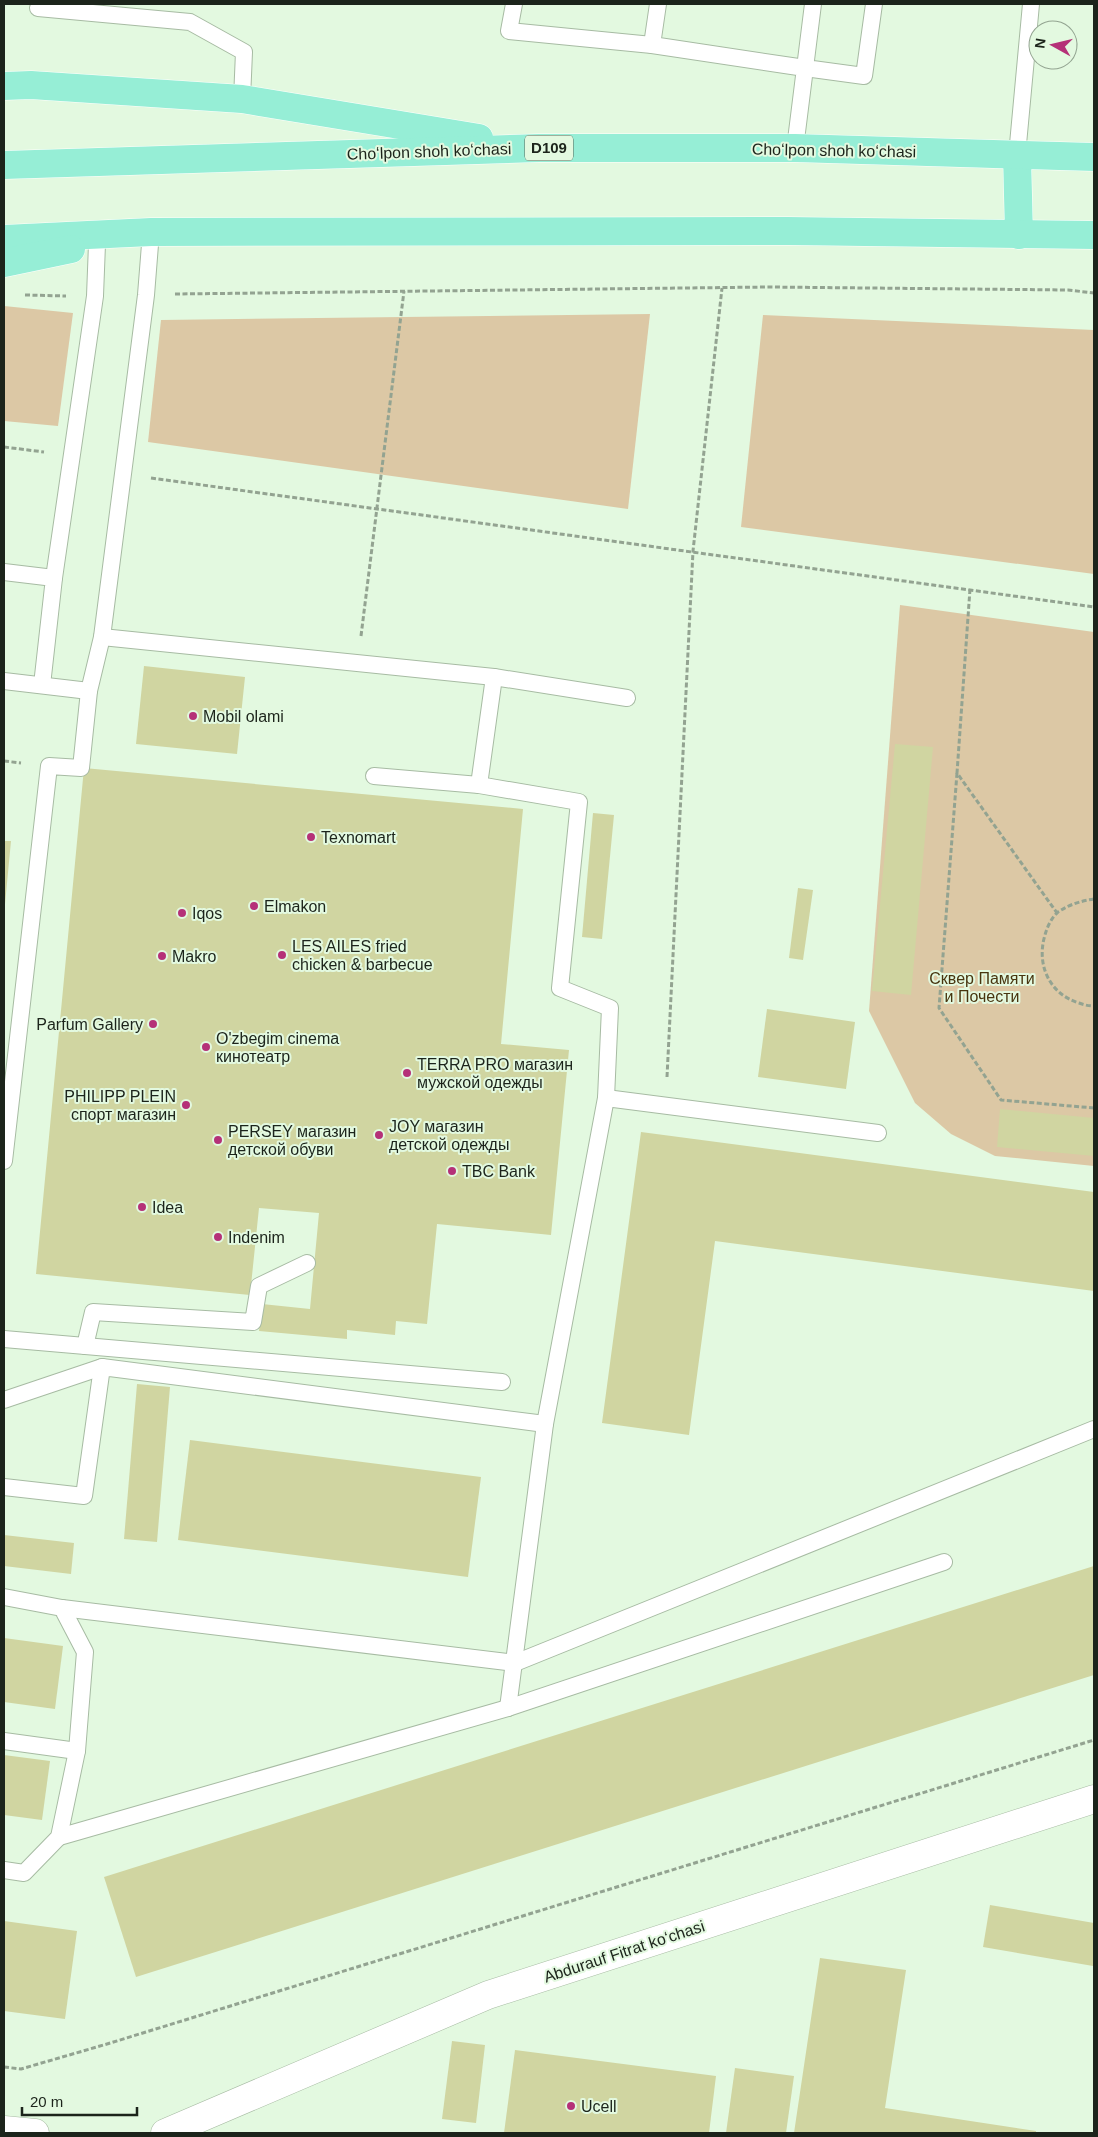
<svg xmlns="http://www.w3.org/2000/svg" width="1098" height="2137" font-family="Helvetica,sans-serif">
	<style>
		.green { fill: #dcc8a5 }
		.building { fill: #d0d5a1 }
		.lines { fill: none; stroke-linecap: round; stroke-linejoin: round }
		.service-casing { stroke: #a7bba3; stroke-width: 18 }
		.secondary-casing { stroke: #a7bba3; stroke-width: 29 }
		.primary-casing { stroke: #fff; stroke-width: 29 }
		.path { stroke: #93a391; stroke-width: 3; stroke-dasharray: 5 2.5; stroke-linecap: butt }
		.service { stroke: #fff; stroke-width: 16 }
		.secondary { stroke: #fff; stroke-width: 28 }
		.primary { stroke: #96eed6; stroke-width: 28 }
		.poi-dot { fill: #b53178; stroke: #e3f9e0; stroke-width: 2 }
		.labels { text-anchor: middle; stroke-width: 4; stroke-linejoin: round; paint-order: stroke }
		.shield { fill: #e3f9e0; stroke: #586456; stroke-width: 1 }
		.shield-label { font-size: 15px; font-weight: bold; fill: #1c241b }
		.street-label { font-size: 16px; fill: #1c241b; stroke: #e3f9e0 }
		.poi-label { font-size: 16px; fill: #1c241b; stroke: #e3f9e0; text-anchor: start }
		.park-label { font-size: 16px; fill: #48350f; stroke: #e3f9e0 }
	</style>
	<rect width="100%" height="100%" fill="#e3f9e0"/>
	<g class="green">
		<polygon points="4,306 73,313 58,426 4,421"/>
		<polygon points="650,314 628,509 148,442 161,320"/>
		<polygon points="763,315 1094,330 1094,574 741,527"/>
		<polygon points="900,605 1094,632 1094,1166 995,1156 951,1134 915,1103 869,1011"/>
	</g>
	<g class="building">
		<polygon points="144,666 245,677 237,754 136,744"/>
		<polygon points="895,744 933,747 911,995 872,991"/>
		<polygon points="84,768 523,809 501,1044 569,1050 551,1235 437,1224 427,1324 396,1321 395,1335 347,1330 347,1339 259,1331 262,1304 310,1309 319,1213 259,1208 250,1295 36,1274"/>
		<polygon points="593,813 614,815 602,939 582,937"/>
		<polygon points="4,841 11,841 5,904 4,904"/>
		<polygon points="798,888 813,890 803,960 789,958"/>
		<polygon points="767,1009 855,1022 846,1089 758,1077"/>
		<polygon points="1000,1109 1094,1118 1094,1156 997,1147"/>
		<polygon points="641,1132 1094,1192 1094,1291 715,1241 689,1435 602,1423"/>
		<polygon points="137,1384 170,1387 157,1542 124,1539"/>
		<polygon points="190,1440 481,1477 468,1577 178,1540"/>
		<polygon points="4,1535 74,1543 71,1574 4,1566"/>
		<polygon points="1094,1566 1094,1675 136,1977 104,1877"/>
		<polygon points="4,1638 63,1646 55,1709 4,1702"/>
		<polygon points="4,1755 50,1761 42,1820 4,1815"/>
		<polygon points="990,1905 1094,1923 1093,1966 983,1947"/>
		<polygon points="4,1921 77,1931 65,2019 4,2011"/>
		<polygon points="820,1958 906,1970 885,2108 1036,2131 1036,2133 794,2133"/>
		<polygon points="452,2041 485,2045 476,2123 442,2119"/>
		<polygon points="515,2050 716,2076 709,2133 504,2133"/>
		<polygon points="735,2068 794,2076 786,2133 726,2133"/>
	</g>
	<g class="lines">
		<defs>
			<g id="service">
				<polyline points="514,4 509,31 652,45"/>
				<polyline points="658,4 652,45 805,68 795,148"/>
				<polyline points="813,4 805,68 864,76 874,4"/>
				<polyline points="38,8 190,22 244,52 242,99"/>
				<polyline points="1017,155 1031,4"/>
				<polyline points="4,572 54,578 42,685"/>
				<polyline points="54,578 95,296 97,244"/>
				<polyline points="102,637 494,677 627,698"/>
				<polyline points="494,677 479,785 579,802 560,988 610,1008 606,1098"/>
				<polyline points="4,681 89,691 102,637 146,295 151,232"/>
				<polyline points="374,776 479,785"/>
				<polyline points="4,1161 49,766 81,768 89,691"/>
				<polyline points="4,1339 502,1382"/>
				<polyline points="85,1346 93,1312 253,1322 259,1286 307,1263"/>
				<polyline points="4,1400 102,1367"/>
				<polyline points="545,1424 606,1098 878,1133"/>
				<polyline points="4,1487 84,1496 102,1367 545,1424 508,1708"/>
				<polyline points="4,1597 62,1608 85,1652 77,1751 59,1837 24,1873 4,1870"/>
				<polyline points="62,1608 515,1663 1094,1429"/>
				<polyline points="4,1741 77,1751"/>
				<polyline points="59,1837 508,1708 944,1562"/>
			</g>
			<g id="secondary">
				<polyline points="4,2130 35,2133"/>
				<polyline points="165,2133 488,1995 1094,1799"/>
			</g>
			<g id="primary">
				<polyline points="4,86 31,85 242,99 479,138"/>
				<polyline points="1017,155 1019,235"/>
				<polyline points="4,165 539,148 795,148 1094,157"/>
				<polyline points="4,239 151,232 788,231 1094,235"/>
				<polyline points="4,263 71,249"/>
			</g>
		</defs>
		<use href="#service" class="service-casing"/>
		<use href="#secondary" class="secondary-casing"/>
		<use href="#primary" class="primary-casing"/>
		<g class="path">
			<polyline points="175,294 769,287 1068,290 1094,293"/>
			<polyline points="25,295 66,296"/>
			<polyline points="4,447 44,452"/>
			<polyline points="151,478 1094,607"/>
			<polyline points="970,589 957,773 1057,913"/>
			<polyline points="361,636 404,291"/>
			<polyline points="4,761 21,763"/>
			<polyline points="957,773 939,1008 1001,1100 1094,1108"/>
			<path d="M1094,899c-13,2 -24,5 -36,13 -6,5 -11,15 -13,23 -9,29 4,59 34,68 5,2 10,3 15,3"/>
			<polyline points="667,1077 693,551 722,288"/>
			<polyline points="4,2067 21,2069 107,2044 1094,1740"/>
		</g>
		<use href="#service" class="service"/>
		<use href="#secondary" class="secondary"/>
		<use href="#primary" class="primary"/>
	</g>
	<g class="poi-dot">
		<circle cx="193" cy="716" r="5"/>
		<circle cx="311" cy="837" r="5"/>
		<circle cx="254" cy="906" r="5"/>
		<circle cx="182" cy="913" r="5"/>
		<circle cx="282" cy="955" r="5"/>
		<circle cx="162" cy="956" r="5"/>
		<circle cx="153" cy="1024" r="5"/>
		<circle cx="206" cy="1047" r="5"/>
		<circle cx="407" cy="1073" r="5"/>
		<circle cx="186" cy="1105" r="5"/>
		<circle cx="379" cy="1135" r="5"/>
		<circle cx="218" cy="1140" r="5"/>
		<circle cx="452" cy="1171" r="5"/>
		<circle cx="142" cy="1207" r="5"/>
		<circle cx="218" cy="1237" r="5"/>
		<circle cx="571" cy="2106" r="5"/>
	</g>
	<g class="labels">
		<rect class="shield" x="525" y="135.5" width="48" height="25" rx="4"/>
		<g class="shield-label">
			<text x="549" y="153">D109</text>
		</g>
		<g class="street-label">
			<text transform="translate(834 150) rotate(1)" y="6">Choʻlpon shoh koʻchasi</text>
			<text transform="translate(429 151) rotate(-2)" y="6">Choʻlpon shoh koʻchasi</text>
			<text transform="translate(624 1951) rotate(-18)" y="6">Abdurauf Fitrat koʻchasi</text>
		</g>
		<g class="poi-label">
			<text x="203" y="722">Mobil olami</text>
			<text x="321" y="843">Texnomart</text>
			<text x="264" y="912">Elmakon</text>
			<text x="192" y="919">Iqos</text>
			<text x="292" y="952">LES AILES fried<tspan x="292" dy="18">chicken &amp; barbecue</tspan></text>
			<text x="172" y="962">Makro</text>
			<text x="143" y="1030" text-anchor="end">Parfum Gallery</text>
			<text x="216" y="1044">O'zbegim cinema<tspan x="216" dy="18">кинотеатр</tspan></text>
			<text x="417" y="1070">TERRA PRO магазин<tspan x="417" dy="18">мужской одежды</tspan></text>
			<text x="176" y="1102" text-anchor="end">PHILIPP PLEIN<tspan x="176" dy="18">спорт магазин</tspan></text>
			<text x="389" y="1132">JOY магазин<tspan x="389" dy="18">детской одежды</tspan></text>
			<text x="228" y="1137">PERSEY магазин<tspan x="228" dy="18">детской обуви</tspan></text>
			<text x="462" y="1177">TBC Bank</text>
			<text x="152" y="1213">Idea</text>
			<text x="228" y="1243">Indenim</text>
			<text x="581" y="2112">Ucell</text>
		</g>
		<g class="park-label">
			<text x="982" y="984">Сквер Памяти<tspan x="982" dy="18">и Почести</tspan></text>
		</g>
	</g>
	<rect width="1098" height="2137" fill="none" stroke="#1c241b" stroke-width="10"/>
	<g transform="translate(1053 45) rotate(278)"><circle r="24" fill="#e3f9e0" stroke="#93a491"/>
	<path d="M0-4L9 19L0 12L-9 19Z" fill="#b53178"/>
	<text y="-8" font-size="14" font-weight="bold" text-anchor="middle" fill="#1c241b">N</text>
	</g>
	<path d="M22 2107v8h115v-8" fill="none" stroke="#1c241b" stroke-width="2.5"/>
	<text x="30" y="2107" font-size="15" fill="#1c241b" stroke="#e3f9e0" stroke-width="4" paint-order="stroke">20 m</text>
</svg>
